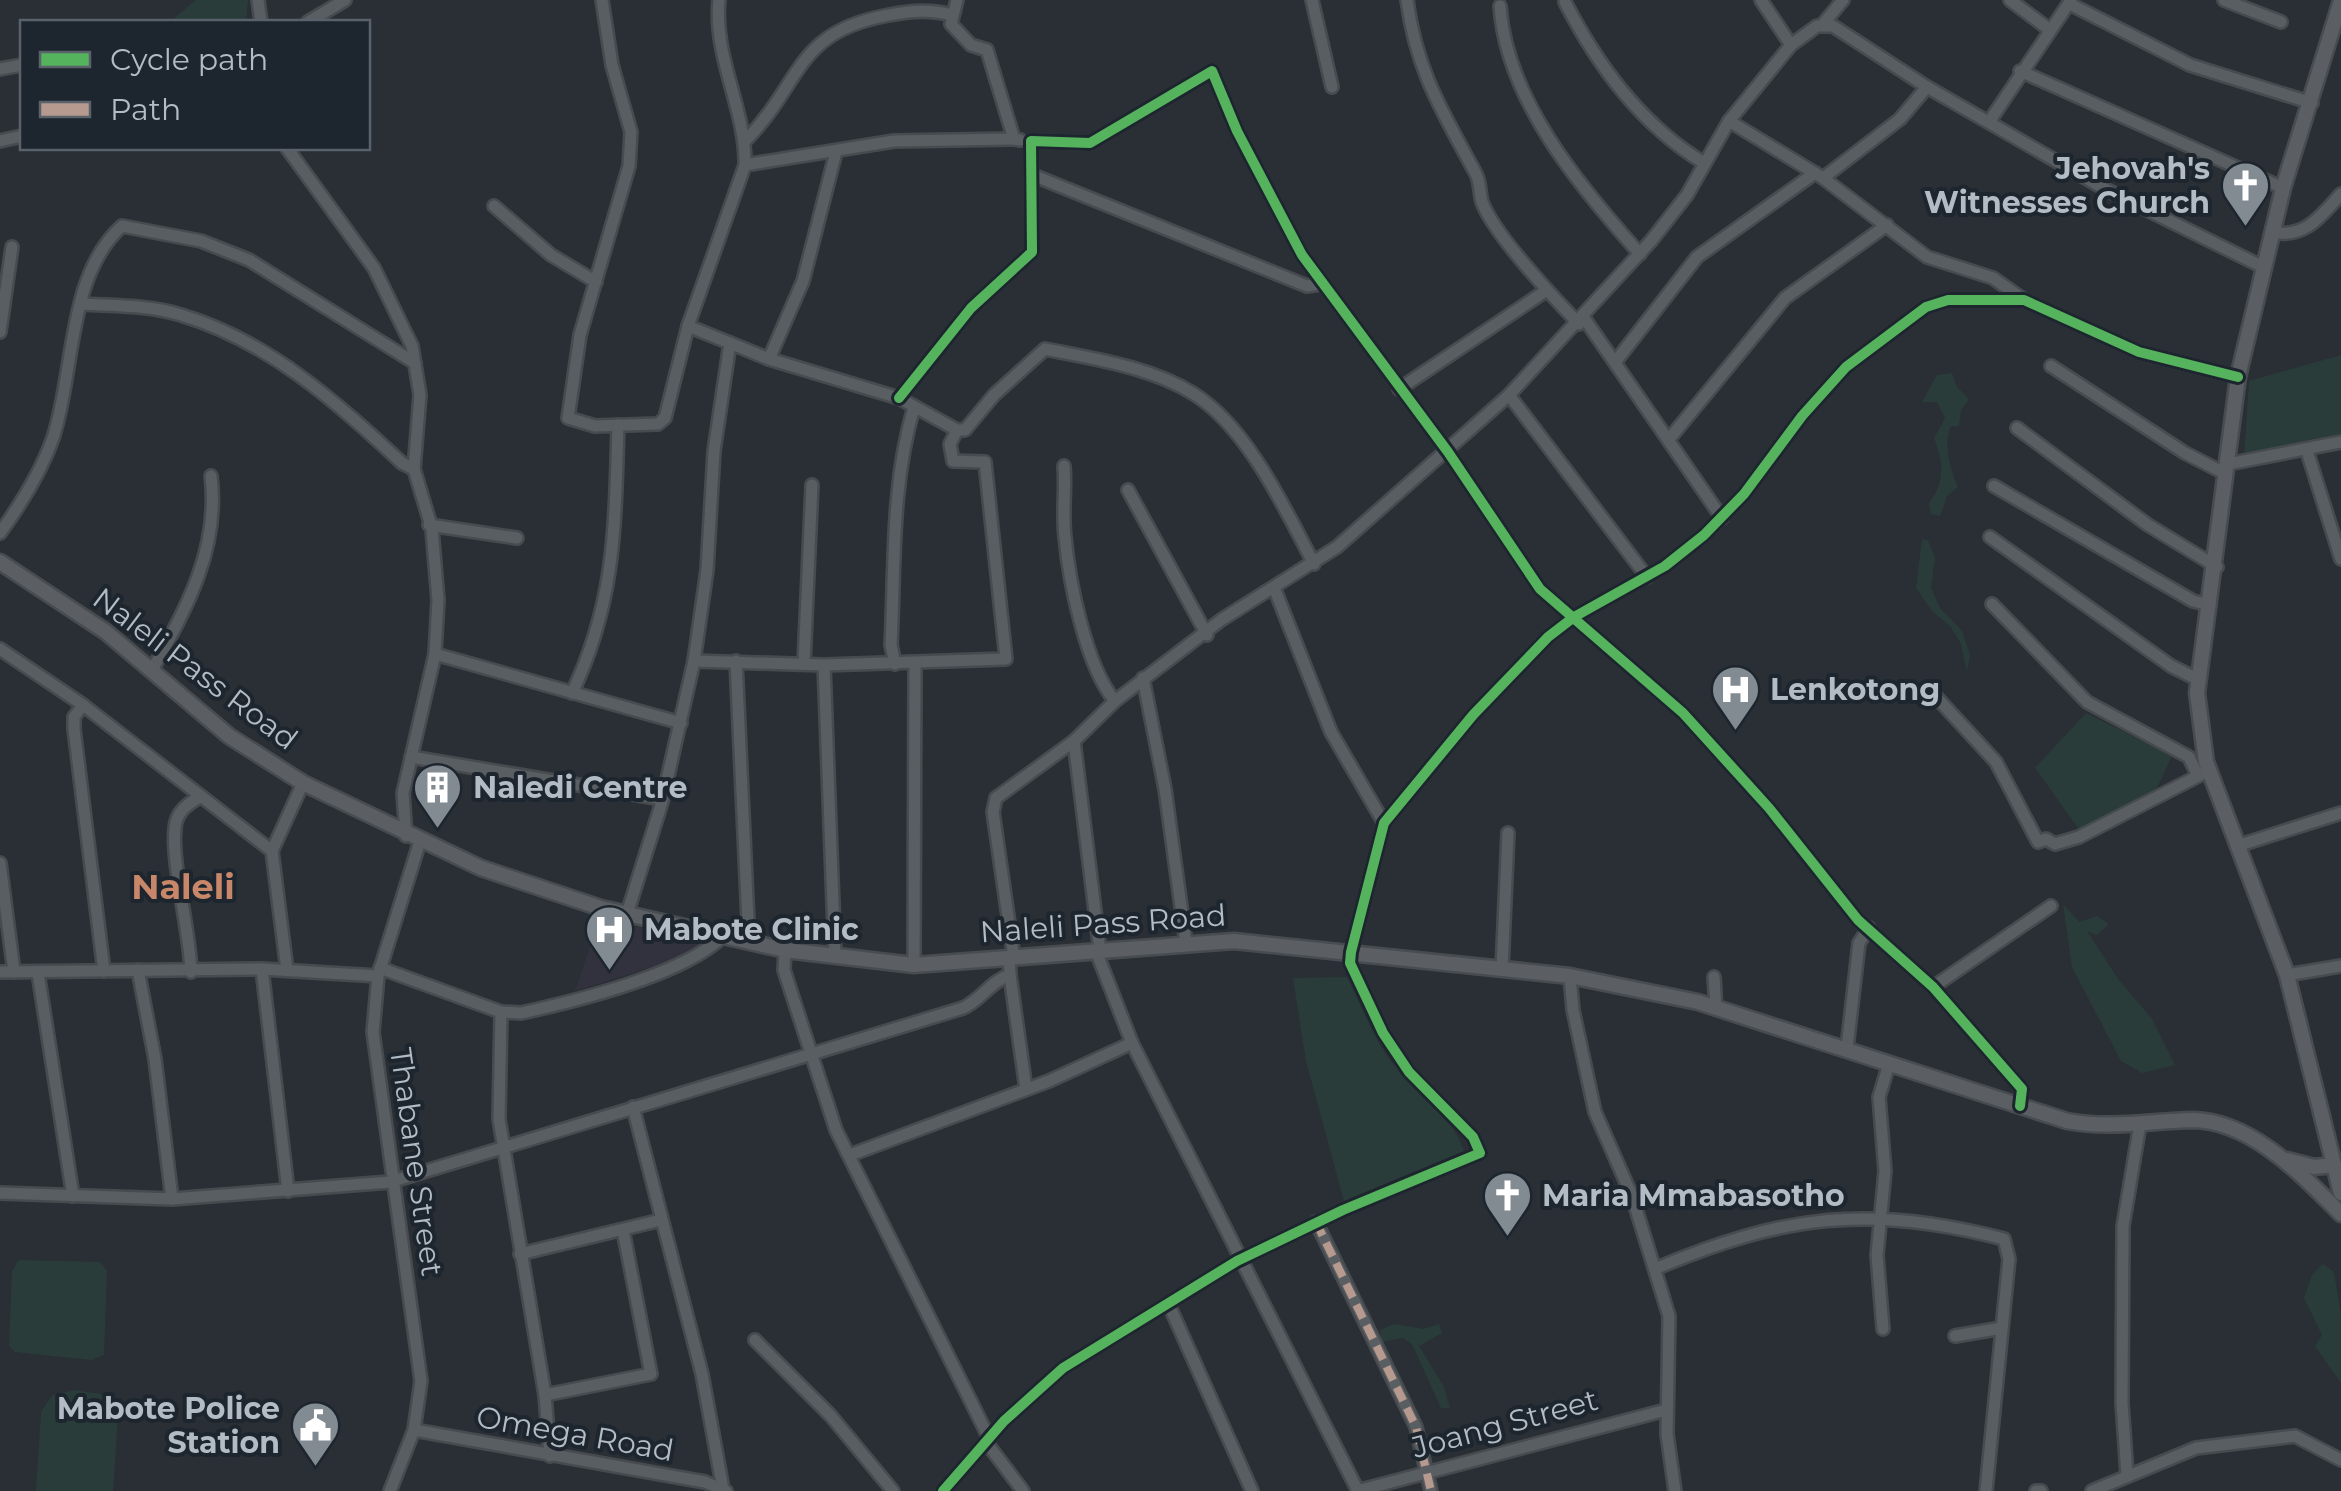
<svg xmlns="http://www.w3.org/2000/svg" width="2341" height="1491" font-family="Montserrat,sans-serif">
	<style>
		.medical { fill: #31323d }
		.green { fill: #293c3a }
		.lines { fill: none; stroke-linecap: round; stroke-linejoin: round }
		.minor-casing { stroke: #474b4f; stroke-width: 16 }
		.major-casing { stroke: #474c51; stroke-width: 19 }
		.minor { stroke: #595e62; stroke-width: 11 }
		.major { stroke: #5b5f64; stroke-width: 14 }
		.quiet { stroke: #b69a8f; stroke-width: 8; stroke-dasharray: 15 8; stroke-linecap: butt }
		.cycleway-casing { stroke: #1d262e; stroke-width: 16 }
		.cycleway { stroke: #56b35d; stroke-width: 10 }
		.labels { text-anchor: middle; stroke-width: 8; stroke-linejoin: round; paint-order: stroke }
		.poi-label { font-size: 30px; font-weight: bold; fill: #b3bcc5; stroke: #1d262e; text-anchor: start }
		.street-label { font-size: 30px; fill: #b3bcc5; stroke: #1d262e }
		.quarter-label { font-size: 35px; font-weight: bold; fill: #c9876a; stroke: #1d262e }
	</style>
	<rect width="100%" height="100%" fill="#292f34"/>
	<polygon class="medical" points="600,917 710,944 698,953 575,991"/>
	<g class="green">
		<polygon points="196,0 248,0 246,22 170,22"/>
		<polygon points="2341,355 2341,435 2244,459 2249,381"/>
		<path d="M1952,373l5,14 12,12 -8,11 -2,16h-8c-8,17 -1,44 7,61l-11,9 -7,20 -9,-2 -2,-11c17,-21 14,-43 5,-65l11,-20 -8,-16h-15l15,-27z"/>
		<polygon points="1922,539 1928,540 1935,557 1931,588 1940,608 1962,631 1970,655 1967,672 1961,644 1951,627 1932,611 1916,588"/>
		<polygon points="2086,713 2172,756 2156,790 2081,832 2035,768"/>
		<polygon points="2063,904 2079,922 2097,916 2109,924 2097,935 2087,931 2118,979 2152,1019 2175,1065 2142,1073 2121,1061 2072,967"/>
		<path d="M1347,977c13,26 24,55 40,79 23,33 69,61 78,99l-120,50 -39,-144 -13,-83z"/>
		<polygon points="19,1260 100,1262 107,1271 104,1355 91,1360 15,1352 9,1346 12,1271"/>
		<polygon points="2323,1264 2334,1272 2341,1315 2341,1383 2315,1346 2322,1335 2304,1298 2312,1275"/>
		<polygon points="1394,1324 1423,1329 1439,1324 1442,1333 1419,1346 1444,1387 1450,1408 1441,1408 1412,1344 1403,1338 1382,1342 1380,1330"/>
		<polygon points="74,1390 101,1394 118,1415 113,1491 36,1491 41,1412 52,1396"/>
	</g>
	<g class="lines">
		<defs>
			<g id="minor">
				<polyline points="258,0 261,22"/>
				<polyline points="602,0 612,65 631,132 629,166 580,335 568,418 595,426 658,424 665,418 688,326"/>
				<path d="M719,0c-6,57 27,109 26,165"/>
				<polyline points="957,0 951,24 971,45 987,50 1014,139 1020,140"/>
				<polyline points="1312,0 1332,87"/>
				<path d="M1407,0c9,70 35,111 68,172 6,10 4,20 7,30 12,32 72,96 97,122"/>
				<polyline points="1761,0 1791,45 1817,26 1833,26 1927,87 2105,189 2263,267"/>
				<polyline points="2010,0 2050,30"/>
				<polyline points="2224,0 2281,22"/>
				<path d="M1565,2c33,64 76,123 139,161"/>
				<polyline points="2070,4 2190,65 2312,103"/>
				<path d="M1500,6c6,93 80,181 140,248"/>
				<polyline points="308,22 345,0"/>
				<polyline points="1823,24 1843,0"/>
				<polyline points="0,69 22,65"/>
				<polyline points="2020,71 2283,188"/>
				<polyline points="1729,121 1823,178 1927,257 1993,278 2024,300"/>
				<polyline points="1989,122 2071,0"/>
				<path d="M746,140c57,-58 48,-108 143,-125 22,-4 41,-6 63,0"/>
				<polyline points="0,141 22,136"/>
				<polyline points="287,148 374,268 412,346 420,395 414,469 432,529 438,600 435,654 403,793 406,836"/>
				<polyline points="1035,176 1307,286 1321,284"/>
				<polyline points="1823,178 1900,119 1927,87"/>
				<polyline points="494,206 551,255 596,282"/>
				<path d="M2272,232c33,7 49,-16 69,-38"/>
				<path d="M82,304c33,2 68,1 99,11 88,26 155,87 221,148l12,6"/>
				<polyline points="1584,318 1722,518"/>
				<polyline points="0,332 12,247"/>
				<polyline points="769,359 803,281 836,152"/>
				<polyline points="1616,361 1697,257 1815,173"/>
				<polyline points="2051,366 2185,453 2226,474"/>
				<polyline points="1399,389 1547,290"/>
				<polyline points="1509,395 1647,577"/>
				<polyline points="899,398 971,308 1032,252 1031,141 1090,143 1212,71 1237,131 1302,255 1448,452 1540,589 1683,713 1769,808 1858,920 1933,987 2022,1089 2020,1106"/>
				<polyline points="2017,428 2148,525 2217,567"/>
				<polyline points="957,430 899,398 769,359 688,326 745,165 894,141 1014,139"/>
				<polyline points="1670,438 1785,298 1887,225"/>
				<polyline points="2307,451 2341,559"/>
				<polyline points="2228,464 2341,442"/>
				<path d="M1064,466c2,24 -2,47 1,71 4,44 21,130 50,164"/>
				<polyline points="1994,486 2193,601 2210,605"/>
				<polyline points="1128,490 1207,635"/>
				<polyline points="429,525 517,538"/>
				<path d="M0,533c21,-29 41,-61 53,-95 22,-67 14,-163 69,-212l79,15 48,19 166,103"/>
				<polyline points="1990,537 2171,666 2197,679"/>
				<polyline points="1275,590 1331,732 1384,823"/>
				<polyline points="1992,604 2087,702 2189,757 2197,774"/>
				<polyline points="0,649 83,705 272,851"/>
				<polyline points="435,654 681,723"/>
				<path d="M694,661l130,4 182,-6 -21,-197 -32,-1 -3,-17 7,-14h8l29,-35 51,-46c49,10 106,18 149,45 54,34 91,115 120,170"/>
				<polyline points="736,661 749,943"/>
				<polyline points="804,663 812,485"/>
				<path d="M895,664l-4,-19c4,-81 0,-159 23,-238"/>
				<polyline points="824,665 835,957"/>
				<path d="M152,670c34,-61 68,-121 59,-194"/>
				<polyline points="1143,678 1165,789 1186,943"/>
				<polyline points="1928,688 1996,762 2038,842 2046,839 2055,844 2079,837 2208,771"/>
				<path d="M572,693c44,-92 43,-169 46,-268"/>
				<polyline points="83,705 74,717 74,729 104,971"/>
				<polyline points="1074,741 1100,951"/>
				<polyline points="411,757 662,799"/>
				<polyline points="2237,846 2341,813"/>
				<polyline points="0,863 14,972"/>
				<polyline points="627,914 662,802 694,661 707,570 714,451 730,343"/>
				<polyline points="785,950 784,970 836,1130 989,1438"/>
				<polyline points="1096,951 1132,1043 1358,1491"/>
				<polyline points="1014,958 993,812 996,798 1074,741 1115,701 1221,620 1337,547 1509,395 1651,241 1687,195 1729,121 1791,45"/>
				<polyline points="914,965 915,664"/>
				<path d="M380,968l121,44 20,1c55,-12 164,-39 202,-77"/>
				<polyline points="262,969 288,1191"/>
				<polyline points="1502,969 1508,833"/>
				<polyline points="138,970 155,1059 172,1199"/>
				<polyline points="287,970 272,851 303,783"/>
				<polyline points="0,972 262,969 378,976"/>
				<path d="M191,972c-1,-42 -20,-109 -16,-144 1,-15 11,-23 23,-30"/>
				<polyline points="38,973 73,1196"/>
				<polyline points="1010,975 1026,1089"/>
				<polyline points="2287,975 2341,966"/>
				<polyline points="1570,976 1573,1010 1595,1112 1632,1196 1669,1316 1667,1434 1675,1491"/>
				<polyline points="1714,977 1716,1009"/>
				<polyline points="1933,987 2051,906"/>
				<polyline points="501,1012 499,1119 545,1395 550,1456"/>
				<polyline points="1847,1048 1859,943 1869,928"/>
				<polyline points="633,1107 702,1374 723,1489"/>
				<polyline points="850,1155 1049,1081 1132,1043"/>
				<path d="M0,1193l172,6 218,-17 573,-174c18,-8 29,-28 47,-33l-1,-17"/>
				<polyline points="1316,1222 1416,1427 1431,1491"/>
				<polyline points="520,1254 661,1220"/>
				<path d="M1657,1268c126,-53 214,-64 347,-29l5,20 -23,232"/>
				<polyline points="1169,1305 1252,1491"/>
				<polyline points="1883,1329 1877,1255 1885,1171 1879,1097 1889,1064"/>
				<polyline points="1955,1336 2002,1328"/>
				<polyline points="755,1340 831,1416 893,1491"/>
				<polyline points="545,1395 651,1374 623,1230"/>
				<polyline points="414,1430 705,1482 726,1491"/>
				<polyline points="986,1442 1023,1491"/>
				<polyline points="2127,1474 2122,1403 2123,1226 2140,1124"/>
				<polyline points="390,1491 414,1430 421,1381 373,1032 378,976 420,841"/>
				<polyline points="943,1491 1004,1421 1063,1368 1237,1261 1343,1210 1480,1153 1473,1137 1409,1072 1383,1033 1350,963 1351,952 1384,823 1473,715 1548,637 1574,617 1665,566 1704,535 1744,494 1802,416 1846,367 1926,307 1948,300 2024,300 2139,352 2238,377"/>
				<polyline points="1357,1491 1666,1410"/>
				<polyline points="2036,1491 2041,1491"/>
				<polyline points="2092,1491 2196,1448 2295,1436 2341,1460"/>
			</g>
			<g id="major">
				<polyline points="2341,1 2283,188 2238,377 2197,693 2206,762 2287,975 2341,1193"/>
				<path d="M0,562l106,70 123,104 74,47 178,85 120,40 184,42 129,15 320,-24 336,35 128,26 369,119c42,8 83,0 125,-1 59,0 111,56 149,94"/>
				<polyline points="2287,1160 2314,1167 2334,1165"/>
			</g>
		</defs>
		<use href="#minor" class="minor-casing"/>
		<use href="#major" class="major-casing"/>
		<use href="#minor" class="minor"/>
		<use href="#major" class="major"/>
		<polyline class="quiet" points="1316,1222 1416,1427 1431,1491"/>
		<defs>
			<g id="cycleway">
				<polyline points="899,398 971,308 1032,252 1031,141 1090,143 1212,71 1237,131 1302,255 1448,452 1540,589 1683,713 1769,808 1858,920 1933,987 2022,1089 2020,1106"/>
				<polyline points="943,1491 1004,1421 1063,1368 1237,1261 1343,1210 1480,1153 1473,1137 1409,1072 1383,1033 1350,963 1351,952 1384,823 1473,715 1548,637 1574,617 1665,566 1704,535 1744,494 1802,416 1846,367 1926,307 1948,300 2024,300 2139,352 2238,377"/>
			</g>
		</defs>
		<use href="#cycleway" class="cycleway-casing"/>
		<use href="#cycleway" class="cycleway"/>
	</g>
	<defs>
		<symbol id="church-pin" viewBox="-11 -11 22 30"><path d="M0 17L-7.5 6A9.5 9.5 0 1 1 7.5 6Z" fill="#838b92" stroke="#1d262e"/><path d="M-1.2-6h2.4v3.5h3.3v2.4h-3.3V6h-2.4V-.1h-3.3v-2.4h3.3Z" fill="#fff"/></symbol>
		<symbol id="hospital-pin" viewBox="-11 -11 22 30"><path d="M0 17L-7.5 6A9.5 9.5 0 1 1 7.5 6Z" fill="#838b92" stroke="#1d262e"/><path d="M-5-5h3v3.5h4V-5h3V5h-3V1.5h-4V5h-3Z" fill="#fff"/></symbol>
		<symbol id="building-pin" viewBox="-11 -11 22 30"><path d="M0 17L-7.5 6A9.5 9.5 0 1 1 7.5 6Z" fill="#838b92" stroke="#1d262e"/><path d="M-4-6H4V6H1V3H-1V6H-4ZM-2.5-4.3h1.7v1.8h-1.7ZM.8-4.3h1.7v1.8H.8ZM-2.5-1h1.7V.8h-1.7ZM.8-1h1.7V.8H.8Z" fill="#fff"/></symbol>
		<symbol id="civic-pin" viewBox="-11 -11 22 30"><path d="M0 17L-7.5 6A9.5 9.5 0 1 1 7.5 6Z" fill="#838b92" stroke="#1d262e"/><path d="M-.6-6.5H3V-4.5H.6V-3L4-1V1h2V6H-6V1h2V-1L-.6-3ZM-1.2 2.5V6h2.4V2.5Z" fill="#fff"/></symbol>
	</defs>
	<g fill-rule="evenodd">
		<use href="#church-pin" x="2218" y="158" width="55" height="75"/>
		<use href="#hospital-pin" x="1708" y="662" width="55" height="75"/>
		<use href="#building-pin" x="410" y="760" width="55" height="75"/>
		<use href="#hospital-pin" x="582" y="902" width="55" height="75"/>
		<use href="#church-pin" x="1480" y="1168" width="55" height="75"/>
		<use href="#civic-pin" x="288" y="1398" width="55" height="75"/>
	</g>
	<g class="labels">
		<g class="poi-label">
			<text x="2210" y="179" text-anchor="end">Jehovah's<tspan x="2210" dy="34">Witnesses Church</tspan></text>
			<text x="1770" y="700">Lenkotong</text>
			<text x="473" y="798">Naledi Centre</text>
			<text x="644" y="940">Mabote Clinic</text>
			<text x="1542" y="1206">Maria Mmabasotho</text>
			<text x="280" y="1419" text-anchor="end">Mabote Police<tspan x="280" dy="34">Station</tspan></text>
		</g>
		<g class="street-label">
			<text transform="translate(195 669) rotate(37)" y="10">Naleli Pass Road</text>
			<text transform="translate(1103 924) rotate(-4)" y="10">Naleli Pass Road</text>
			<text transform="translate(416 1162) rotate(82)" y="10">Thabane Street</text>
			<text transform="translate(1505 1424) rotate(-15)" y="10">Joang Street</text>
			<text transform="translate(575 1434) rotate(10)" y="10">Omega Road</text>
		</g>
		<g class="quarter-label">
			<text x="183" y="899">Naleli</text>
		</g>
	</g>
	<rect x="20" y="20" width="350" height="130" fill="#1d262e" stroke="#59626a" stroke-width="2.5"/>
	<rect x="40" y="52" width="50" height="15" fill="#56b35d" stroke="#59626a" stroke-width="2.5"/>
	<text x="110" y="70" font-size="30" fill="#b3bcc5">Cycle path</text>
	<rect x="40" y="102" width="50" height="15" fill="#b69a8f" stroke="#59626a" stroke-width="2.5"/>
	<text x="110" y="120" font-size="30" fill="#b3bcc5">Path</text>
</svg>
